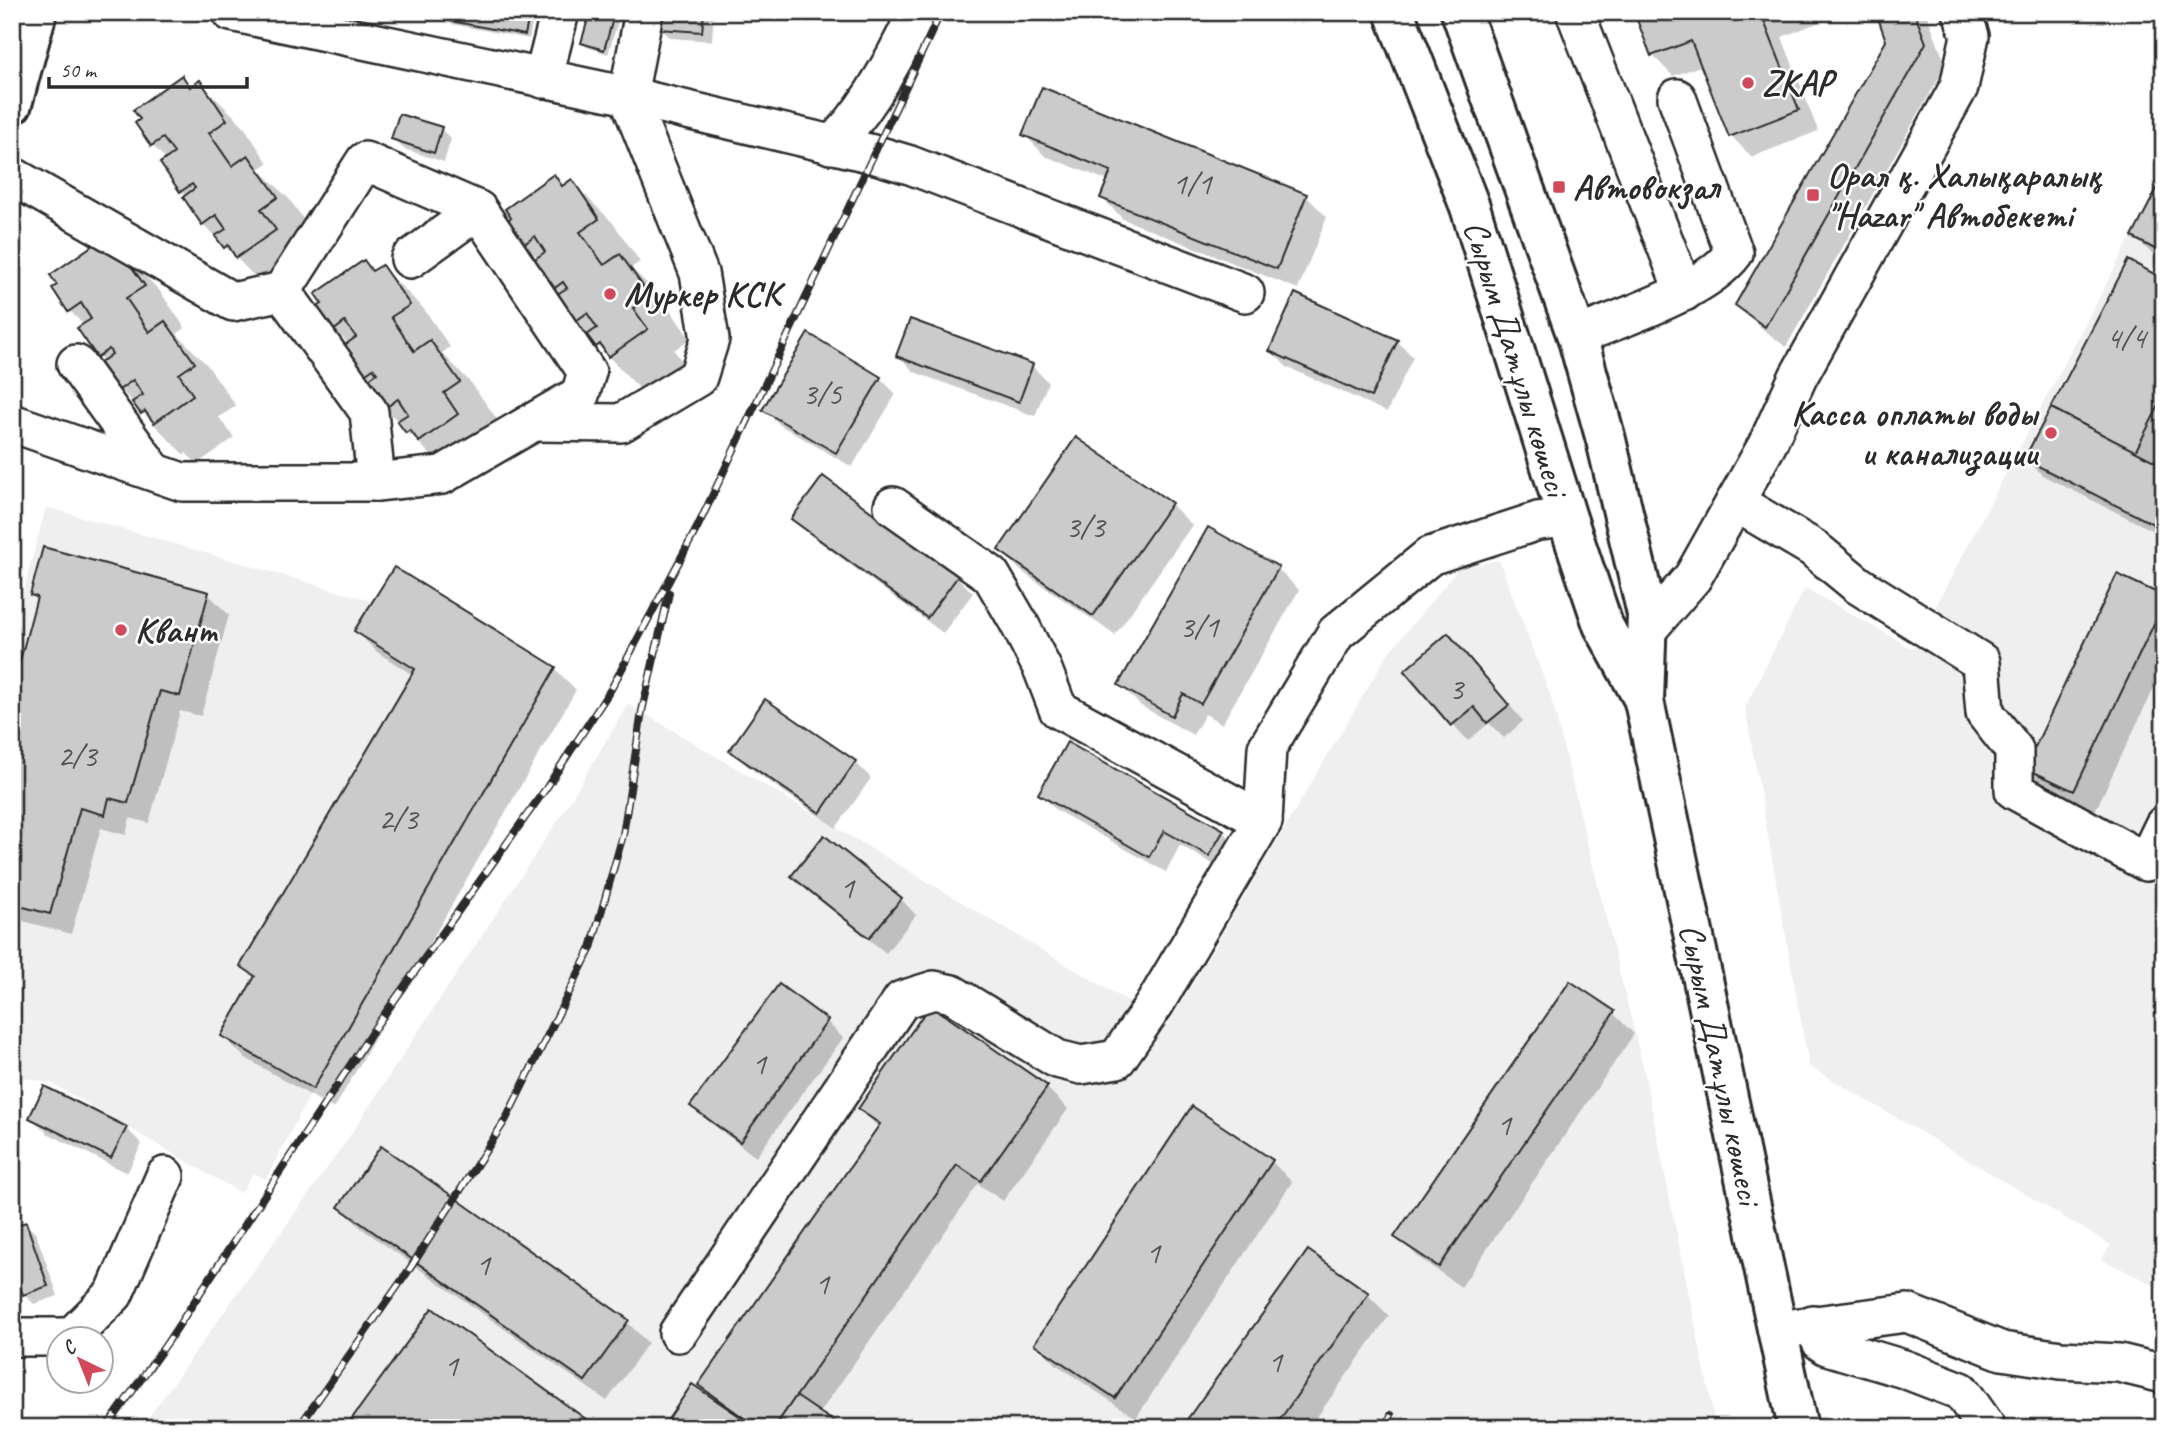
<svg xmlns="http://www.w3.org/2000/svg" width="2176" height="1440" font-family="Caveat,sans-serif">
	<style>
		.built { fill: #efefef }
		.shadow { fill: #0003 }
		.building { fill: #cbcbcb; stroke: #2b2b2b; stroke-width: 2 }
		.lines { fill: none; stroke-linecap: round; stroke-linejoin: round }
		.minor-casing { stroke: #2b2b2b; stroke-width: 42 }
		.major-casing { stroke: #2b2b2b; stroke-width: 44 }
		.highway-casing { stroke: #2b2b2b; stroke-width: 44 }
		.minor { stroke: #fff; stroke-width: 37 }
		.major { stroke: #fff; stroke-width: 38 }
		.highway { stroke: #fff; stroke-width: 38 }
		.rail-casing { stroke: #2b2b2b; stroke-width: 8 }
		.rail { stroke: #fff; stroke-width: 5; stroke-dasharray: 16; stroke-linecap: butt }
		.poi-dot { fill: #d1495b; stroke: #fff; stroke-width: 2.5 }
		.labels { text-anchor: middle; stroke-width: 5; stroke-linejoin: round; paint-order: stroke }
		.number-label { font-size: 32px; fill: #535353 }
		.poi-label { font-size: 35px; font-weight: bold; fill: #2b2b2b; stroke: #fff; text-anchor: start }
		.street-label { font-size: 35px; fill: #2b2b2b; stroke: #fff }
	</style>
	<rect width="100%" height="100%" fill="#fff"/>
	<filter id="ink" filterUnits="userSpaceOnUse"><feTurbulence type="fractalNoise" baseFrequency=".0143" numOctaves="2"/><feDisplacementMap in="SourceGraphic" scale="14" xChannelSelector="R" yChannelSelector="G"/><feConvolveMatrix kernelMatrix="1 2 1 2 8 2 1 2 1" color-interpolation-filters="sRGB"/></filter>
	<g filter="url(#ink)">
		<g class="built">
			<polygon points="2164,175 2164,1290 2101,1259 2111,1245 1809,1066 1745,707 1805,588 1913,649"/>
			<polygon points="46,507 372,601 394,567 556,667 313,1089 266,1179 253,1173 241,1193 53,1084 12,1075 12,634"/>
			<polygon points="1499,560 1551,697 1644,1071 1716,1428 141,1428 345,1143 566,808 628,704 1168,1025 1387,655 1459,568"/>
		</g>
		<g class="shadow">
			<polygon points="592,12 621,12 608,54 587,47 583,43"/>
			<polygon points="661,12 714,12 712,41 671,38 660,28"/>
			<polygon points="1636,12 1833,12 1835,16 1782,37 1818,131 1752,157 1731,136 1703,65 1673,76 1652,55"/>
			<polygon points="1878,12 1926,12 1946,65 1786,347 1759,326 1738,305 1888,41"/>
			<polygon points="529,14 533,19 529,39 452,24 447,20"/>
			<polygon points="182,78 192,88 199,82 242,124 268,163 259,169 290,200 318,240 302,252 317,273 280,298 267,289 203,224 182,191 167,160 152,145"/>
			<polygon points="1043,90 1306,196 1327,217 1298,289 1123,219 1102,198 1109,181 1045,156 1024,134"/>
			<polygon points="441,129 451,139 444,162 404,149 393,139"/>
			<polygon points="554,177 564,187 571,181 614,224 640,262 631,268 662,298 690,339 674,350 689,372 652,398 641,387 639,388 575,322 553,289 539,259 524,244"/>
			<polygon points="2164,179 2164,260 2150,252 2134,236"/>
			<polygon points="99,243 109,253 117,248 159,290 185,328 177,334 207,365 236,406 219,417 234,438 197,464 186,453 184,455 120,389 104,362 80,329 84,325 70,311"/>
			<polygon points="364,262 374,272 382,267 424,309 450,347 442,353 472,384 501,425 449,474 385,408 364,375 349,344 335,330"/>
			<polygon points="2164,281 2164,457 2159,465 2164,467 2164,536 2042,475 2026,459"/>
			<polygon points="1397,341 1413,357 1387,412 1287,367 1271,351"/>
			<polygon points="899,356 1032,366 1048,382 1035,416 914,372"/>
			<polygon points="880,378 896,394 852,467 780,425 765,409"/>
			<polygon points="1171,504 1192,525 1115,635 1021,571 1000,550"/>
			<polygon points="794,519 957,577 973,593 943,633 810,535"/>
			<polygon points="1209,529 1278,569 1299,590 1222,724 1205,714 1193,735 1141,706 1120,685"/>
			<polygon points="395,569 555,669 576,690 334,1109 244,1057 223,1036 255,979 242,966 413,675 377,652 356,631"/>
			<polygon points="32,594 208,594 229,615 201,716 180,711 149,823 130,818 126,835 101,828 71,934 12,918 12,714 18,713 38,601"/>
			<polygon points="2164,598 2164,667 2095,811 2048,789 2027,768"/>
			<polygon points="1464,651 1523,721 1504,738 1489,723 1468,741 1406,671"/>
			<polygon points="732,751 855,762 871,778 836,828 747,766"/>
			<polygon points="1040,794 1223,831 1238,847 1225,871 1180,845 1166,872 1056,810"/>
			<polygon points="794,876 901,899 916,915 886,953 809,892"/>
			<polygon points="779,987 827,1022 843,1038 756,1157 708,1121 692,1106"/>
			<polygon points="1613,1013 1634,1034 1461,1287 1418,1257 1397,1236"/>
			<polygon points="12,1024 23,1035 13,1074 12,1074"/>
			<polygon points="1047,1088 1068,1109 1003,1201 978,1184 819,1414 839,1428 666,1426 710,1395 700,1385 879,1128 860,1109"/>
			<polygon points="31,1117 126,1128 142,1144 127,1173 47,1133"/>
			<polygon points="1271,1161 1292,1182 1136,1418 1057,1365 1036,1344"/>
			<polygon points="340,1207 627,1322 648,1343 607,1401 361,1228"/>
			<polygon points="26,1224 36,1234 58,1296 34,1304 24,1294"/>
			<polygon points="1368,1295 1389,1316 1309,1428 1183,1428"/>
		</g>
		<g class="building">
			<polygon points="447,12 530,12 525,35 445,20"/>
			<polygon points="590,12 615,12 604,50 581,43"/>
			<polygon points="660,12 704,12 702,32 659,29"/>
			<polygon points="1634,12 1771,12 1762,16 1799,110 1729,137 1691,41 1651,56"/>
			<polygon points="1876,12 1914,12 1926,43 1765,327 1735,305 1886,41"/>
			<polygon points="182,75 190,87 200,80 227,120 209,133 232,166 248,155 278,197 261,209 276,230 236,258 228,245 224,248 215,236 226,229 216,215 202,225 183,197 195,188 192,184 180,192 160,163 174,153 163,138 151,146 135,123 140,119 133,110"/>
			<polygon points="1042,87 1307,194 1277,269 1100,198 1111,171 1022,135"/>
			<polygon points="399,114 442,127 434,153 391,139"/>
			<polygon points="554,174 562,186 572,179 599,219 580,232 604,265 620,254 650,296 633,308 648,329 608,357 600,344 596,347 587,335 597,328 587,313 573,323 554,296 567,288 563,282 552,290 532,261 545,252 535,236 523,245 506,221 511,218 505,209"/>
			<polygon points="2164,175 2164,254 2132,237"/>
			<polygon points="99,241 107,252 117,246 145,286 126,298 149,332 165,321 195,363 179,374 193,395 154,423 145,411 141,414 132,402 143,395 133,380 119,390 100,363 112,354 109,349 97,357 77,328 91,319 81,303 68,312 52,288 57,285 50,275"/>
			<polygon points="364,260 372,271 382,265 410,305 391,317 414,351 430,340 460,382 444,393 458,414 419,442 410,430 406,433 397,421 408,414 398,399 384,409 365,382 377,373 373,368 362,376 342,347 356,337 345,322 333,331 317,307 322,304 315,294"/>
			<polygon points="2128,260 2164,279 2164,396 2135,452 2051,408"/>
			<polygon points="1295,293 1398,340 1371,397 1269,351"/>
			<polygon points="910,319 1033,364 1019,402 896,356"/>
			<polygon points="808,333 881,377 836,453 762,410"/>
			<polygon points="2051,408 2164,466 2164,518 2159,527 2024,459"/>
			<polygon points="1076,437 1172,503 1093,616 998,550"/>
			<polygon points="823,476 958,576 927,618 791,519"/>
			<polygon points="1208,527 1279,567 1201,704 1183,694 1172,716 1118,685"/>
			<polygon points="43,547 209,592 180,696 160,691 128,803 109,798 105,815 80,808 50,914 12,904 12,711 16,712 12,702 12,691 37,597 30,595"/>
			<polygon points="394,567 556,667 313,1089 221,1036 255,976 240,966 415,669 354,631"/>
			<polygon points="2117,574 2164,596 2164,603 2074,791 2025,768"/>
			<polygon points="1448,633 1509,705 1487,723 1474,707 1451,726 1404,671"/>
			<polygon points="765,699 856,761 820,813 729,751"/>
			<polygon points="1067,742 1224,830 1209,856 1164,831 1149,857 1038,794"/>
			<polygon points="824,835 902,898 869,938 791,876"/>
			<polygon points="1570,981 1615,1011 1439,1267 1394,1237"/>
			<polygon points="779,984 828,1020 740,1142 690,1106"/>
			<polygon points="930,1005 1048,1086 981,1181 957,1165 774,1428 758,1428 698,1385 880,1124 858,1109"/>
			<polygon points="44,1086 127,1127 111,1158 29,1118"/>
			<polygon points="1192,1106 1273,1160 1115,1398 1034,1344"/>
			<polygon points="381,1146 629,1320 585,1381 338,1207"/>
			<polygon points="26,1222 48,1286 23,1295 12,1265 12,1227"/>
			<polygon points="1308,1250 1369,1293 1274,1428 1181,1428"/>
			<polygon points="432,1308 590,1422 586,1428 345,1428"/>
			<polygon points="692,1384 757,1428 663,1427"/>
			<polygon points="796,1396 843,1428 774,1428"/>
		</g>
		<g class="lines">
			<defs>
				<g id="minor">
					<polyline points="231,12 628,96 873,154 910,165 1245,293"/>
					<polyline points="1575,12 1684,292"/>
					<polyline points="543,79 560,12"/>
					<path d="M831,145c35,-31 66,-90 86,-133"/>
					<polyline points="12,176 233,302 282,291 369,412 376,482"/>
					<polyline points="410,259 478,210"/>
					<path d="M1577,336c45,-19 128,-44 157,-83l-57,-155"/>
					<polyline points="76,364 154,472"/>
					<polyline points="535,422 621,423 698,377 710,339 699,273 628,96 644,12"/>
					<polyline points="12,423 182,482 376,482 442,475 580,395 587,372 478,210 365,161 282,291"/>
					<polyline points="1735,502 1813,548 1858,585 1981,662 1985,713 2014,750 2014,790 2146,862 2164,825"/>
					<polyline points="893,506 991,575 1019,623 1043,670 1058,709 1263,821"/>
					<polyline points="1647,630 1693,577 1767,445 1798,377 1959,87 1970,36 1962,12"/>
					<polyline points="1813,1324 1821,1342 1827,1346 1904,1369 1961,1391 1987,1428"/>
					<polyline points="1777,1330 1907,1313 2002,1351 2061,1360 2119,1363 2164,1374"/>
					<polyline points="678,1333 902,1000 934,990 952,994 1057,1059 1081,1065 1117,1059 1154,1005 1263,821 1267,748 1336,633 1430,556 1538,521 1567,518"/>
					<polyline points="12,1337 71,1337 114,1294 165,1176"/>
				</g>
				<polyline id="major" points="12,104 37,12"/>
				<g id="highway">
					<polyline points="1394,12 1470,207 1567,518 1603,625 1644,700"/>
					<polyline points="1461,12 1577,336 1606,440 1647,614 1644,701 1798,1428"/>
				</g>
			</defs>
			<use href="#minor" class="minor-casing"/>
			<use href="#major" class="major-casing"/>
			<use href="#highway" class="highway-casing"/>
			<use href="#minor" class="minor"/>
			<use href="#major" class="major"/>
			<use href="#highway" class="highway"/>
			<defs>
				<g id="rail">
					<polyline points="106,1428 167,1343 376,1026 547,787 611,689 697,528 941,12"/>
					<polyline points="298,1428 409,1270 506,1119 591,948 623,835 642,711 669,593"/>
					<polyline points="1386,1428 1391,1415"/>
				</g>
			</defs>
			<use href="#rail" class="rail-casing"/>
			<use href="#rail" class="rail"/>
		</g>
	</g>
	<g class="poi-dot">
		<circle cx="1748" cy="83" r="7"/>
		<rect x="1552" y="180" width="14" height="14" rx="3.5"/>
		<rect x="1806" y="188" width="14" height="14" rx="3.5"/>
		<circle cx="610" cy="294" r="7"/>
		<circle cx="2051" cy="433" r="7"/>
		<circle cx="121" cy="630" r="7"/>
	</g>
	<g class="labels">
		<g class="number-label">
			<text x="1192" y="194">1/1</text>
			<text x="2126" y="348">4/4</text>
			<text x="822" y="404">3/5</text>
			<text x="1085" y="537">3/3</text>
			<text x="1199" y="637">3/1</text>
			<text x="1456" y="699">3</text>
			<text x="77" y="766">2/3</text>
			<text x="398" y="829">2/3</text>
			<text x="847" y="898">1</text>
			<text x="759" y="1074">1</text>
			<text x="1504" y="1135">1</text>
			<text x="1153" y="1263">1</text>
			<text x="483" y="1275">1</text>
			<text x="822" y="1294">1</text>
			<text x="1275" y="1372">1</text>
			<text x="451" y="1376">1</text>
		</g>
		<g class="poi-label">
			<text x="1762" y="95">ZKAP</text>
			<text x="1827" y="187">Орал қ. Халықаралық<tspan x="1827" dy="40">"Hazar" Автобекеті</tspan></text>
			<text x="1573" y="199">Автовокзал</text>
			<text x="624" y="306">Муркер КСК</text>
			<text x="2037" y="425" text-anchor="end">Касса оплаты воды<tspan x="2037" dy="40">и канализации</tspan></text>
			<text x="135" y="642">Квант</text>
		</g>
		<g class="street-label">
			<text transform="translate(1517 358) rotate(73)" y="12">Сырым Датұлы көшесі</text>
			<text transform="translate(1721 1064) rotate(78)" y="12">Сырым Датұлы көшесі</text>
		</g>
	</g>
	<rect width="2176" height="1440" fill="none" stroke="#fff" stroke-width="42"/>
	<rect x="21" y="21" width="2134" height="1398" fill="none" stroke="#2b2b2b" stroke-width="2.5" filter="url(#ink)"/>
	<g transform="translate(80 1360) rotate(317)"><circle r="33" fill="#ffffff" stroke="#aaaaaa" stroke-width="2"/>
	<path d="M0-5L12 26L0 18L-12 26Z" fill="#d1495b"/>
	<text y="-10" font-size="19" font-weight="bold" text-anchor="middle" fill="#2b2b2b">С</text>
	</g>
	<path d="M49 77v10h198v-10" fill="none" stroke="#2b2b2b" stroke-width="3.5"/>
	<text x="60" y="77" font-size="21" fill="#2b2b2b" stroke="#ffffff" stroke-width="5" paint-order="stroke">50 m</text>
</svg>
